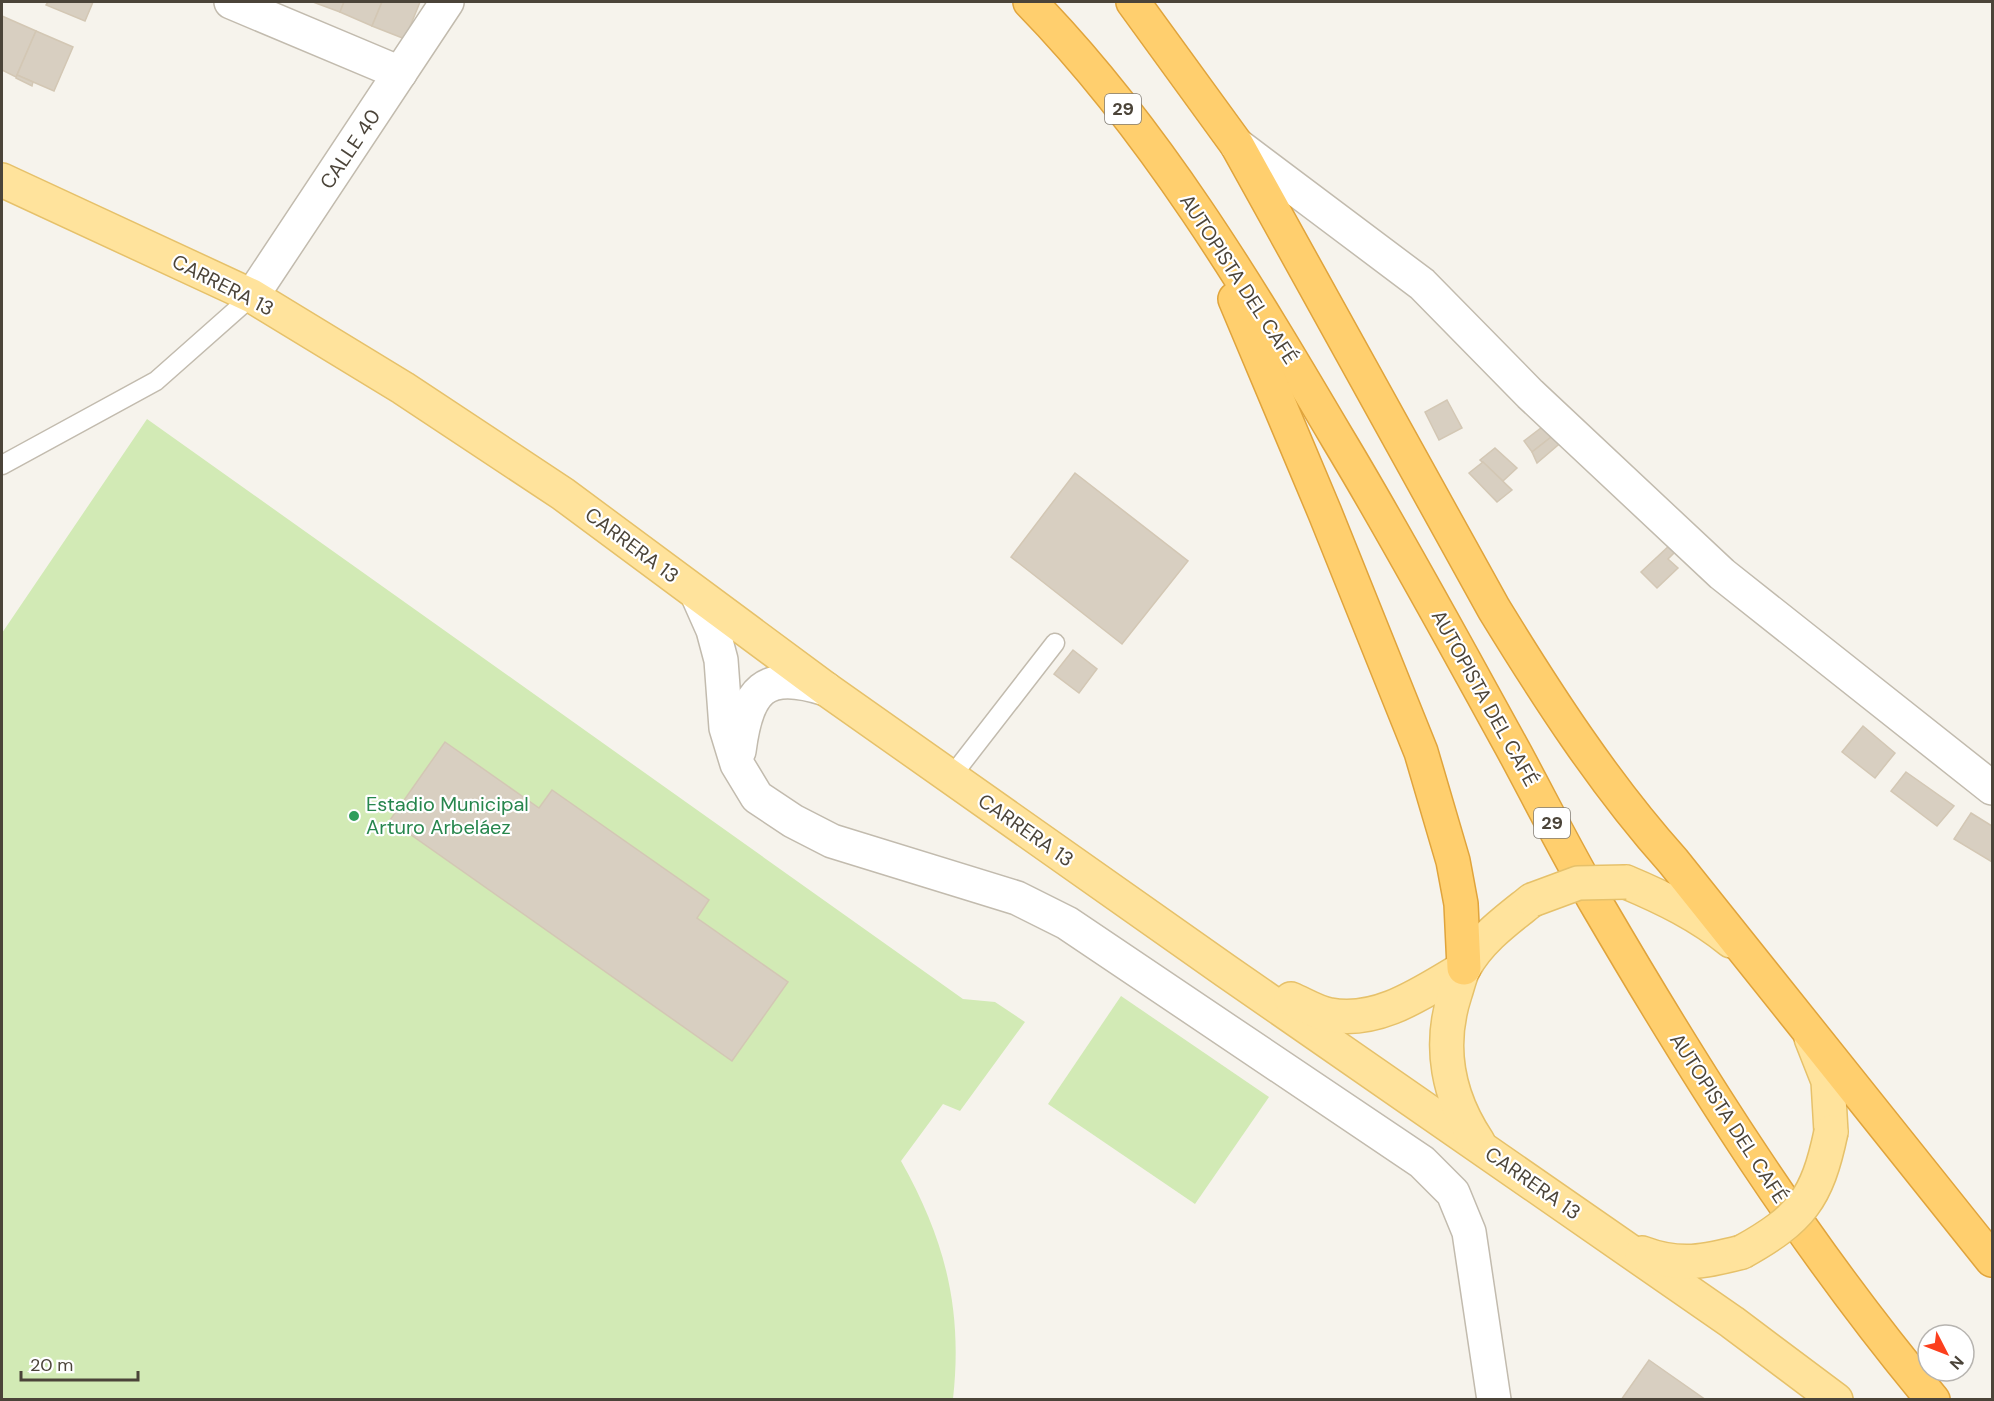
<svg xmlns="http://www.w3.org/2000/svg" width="1994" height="1401" font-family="'DM Sans',sans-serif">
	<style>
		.green { fill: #d2eab5 }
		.building { fill: #d8cfc1; stroke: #d3c7b4; stroke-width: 1.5 }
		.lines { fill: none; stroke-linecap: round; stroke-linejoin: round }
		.lane-casing { stroke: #c2bbae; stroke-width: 21 }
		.street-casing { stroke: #c2bbae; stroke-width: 36 }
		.primary-casing { stroke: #e6c16a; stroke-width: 36 }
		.highway-casing { stroke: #e0a43c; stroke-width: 36 }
		.lane { stroke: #fff; stroke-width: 18 }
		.street { stroke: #fff; stroke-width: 33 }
		.primary { stroke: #ffe39c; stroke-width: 33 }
		.highway { stroke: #ffcf6e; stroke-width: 33 }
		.primary-bridge-casing { stroke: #e6c16a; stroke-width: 36; stroke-linecap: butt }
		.primary-bridge { stroke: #ffe39c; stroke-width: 33 }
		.leisure-dot { fill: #2e9e5b; stroke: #fff; stroke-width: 2 }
		.labels { text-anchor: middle; stroke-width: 4.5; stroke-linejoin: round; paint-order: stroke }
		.shield { fill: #fff; stroke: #817c74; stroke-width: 1.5 }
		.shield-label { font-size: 18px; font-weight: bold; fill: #4b4439 }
		.street-label { font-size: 20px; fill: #4b4439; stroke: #fff }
		.leisure-label { font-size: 20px; fill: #27864d; stroke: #fff; text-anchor: start }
	</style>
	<rect width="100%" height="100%" fill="#f6f3ec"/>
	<g class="green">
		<path d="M147,419l816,580 32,3 30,20 -65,89 -17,-7 -42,57c44,78 62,148 52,238l-951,1v-767z"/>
		<polygon points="1121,996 1269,1097 1195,1204 1048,1104"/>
	</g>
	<g class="building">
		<polygon points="48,2 93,2 85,21 46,5"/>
		<polygon points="313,2 344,2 340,12"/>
		<polygon points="344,2 382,2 372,26 340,12"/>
		<polygon points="382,2 420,2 405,39 372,26"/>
		<polygon points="2,16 36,31 16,77 2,70"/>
		<polygon points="36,31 73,47 54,91 17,75"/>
		<polygon points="17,75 33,82 32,86 16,78"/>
		<polygon points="1447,400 1462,428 1439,440 1425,412"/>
		<polygon points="1554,418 1564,427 1532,452 1524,441"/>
		<polygon points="1564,427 1571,434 1537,463 1532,452"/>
		<polygon points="1495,448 1517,468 1503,481 1480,460"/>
		<polygon points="1483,462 1512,490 1497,502 1469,473"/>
		<polygon points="1075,473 1188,561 1122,644 1011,557"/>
		<polygon points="1671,544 1677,550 1668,559 1678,568 1657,588 1641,572"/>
		<polygon points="1073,650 1097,669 1079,693 1054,674"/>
		<polygon points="1863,726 1895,753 1875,778 1842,752"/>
		<polygon points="445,742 539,808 552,790 709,900 697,918 788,982 732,1061 390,820"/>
		<polygon points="1906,772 1954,806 1937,826 1891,791"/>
		<polygon points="1971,813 1992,826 1992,862 1954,839"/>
		<polygon points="1649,1360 1706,1400 1621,1400"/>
	</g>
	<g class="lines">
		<defs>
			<g id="lane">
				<polyline points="2,465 156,381 252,296"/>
				<polyline points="951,777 1055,643"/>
			</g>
			<g id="street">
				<polyline points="231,2 400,73"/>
				<polyline points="1237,145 1422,284 1530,394 1722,574 1992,788"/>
				<polyline points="252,296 447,2"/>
				<polyline points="697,594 713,630 721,660 726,728 737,764 757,797 793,821 832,841 1017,898 1067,923 1422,1162 1453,1193 1469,1232 1494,1400"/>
				<path d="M739,751c8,-61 24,-82 87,-62"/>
			</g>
			<g id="primary">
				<polyline points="2,180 252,296 403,388 563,494 826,689 1226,971 1732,1322 1836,1400"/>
				<path d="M1626,882c38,16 73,33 105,59"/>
				<path d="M1291,999c12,5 26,14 39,16 49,9 93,-23 134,-47"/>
				<polyline points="1811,1038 1828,1081 1831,1132"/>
				<path d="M1478,1142c-30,-45 -40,-96 -23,-148 3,-9 5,-19 9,-26 16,-29 43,-48 68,-68"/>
				<path d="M1642,1253c37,14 63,9 100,-1"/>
			</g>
			<g id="highway">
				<path d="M1030,2c124,127 218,284 308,437 62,103 119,209 177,314 28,52 54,104 84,155 100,171 206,339 334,492"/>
				<path d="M1133,2l104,143 257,464c54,88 110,175 179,252l319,399"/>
				<polyline points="1235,299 1325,513 1421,752 1453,861 1461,904 1464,968"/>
			</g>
		</defs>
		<use href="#lane" class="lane-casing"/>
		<use href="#street" class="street-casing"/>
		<use href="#primary" class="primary-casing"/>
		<use href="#highway" class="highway-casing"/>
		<use href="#lane" class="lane"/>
		<use href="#street" class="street"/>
		<use href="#primary" class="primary"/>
		<use href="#highway" class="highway"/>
		<defs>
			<g id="primary-bridge">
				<polyline points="1532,900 1578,883 1626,882"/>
				<path d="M1742,1252c59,-33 75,-53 89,-120"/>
			</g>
		</defs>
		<use href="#primary-bridge" class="primary-bridge-casing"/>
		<use href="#primary-bridge" class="primary-bridge"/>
	</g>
	<circle class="leisure-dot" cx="354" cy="816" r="6"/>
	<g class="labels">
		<g class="shield">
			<rect x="1105" y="94" width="36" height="30" rx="4.5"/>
			<rect x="1534" y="808" width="36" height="30" rx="4.5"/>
		</g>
		<g class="shield-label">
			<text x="1123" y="115">29</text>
			<text x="1552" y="829">29</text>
		</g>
		<g class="street-label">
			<text transform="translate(350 149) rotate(-56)" y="7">CALLE 40</text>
			<text transform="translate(1239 279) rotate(57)" y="7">AUTOPISTA DEL CAFÉ</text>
			<text transform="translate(223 285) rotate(27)" y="7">CARRERA 13</text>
			<text transform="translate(632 545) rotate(37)" y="7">CARRERA 13</text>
			<text transform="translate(1485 698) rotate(61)" y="7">AUTOPISTA DEL CAFÉ</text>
			<text transform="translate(1026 830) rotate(35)" y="7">CARRERA 13</text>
			<text transform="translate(1729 1118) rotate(57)" y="7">AUTOPISTA DEL CAFÉ</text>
			<text transform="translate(1533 1183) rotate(35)" y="7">CARRERA 13</text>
		</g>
		<g class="leisure-label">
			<text x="366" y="811">Estadio Municipal<tspan x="366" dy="23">Arturo Arbeláez</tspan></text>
		</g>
	</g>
	<rect width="1994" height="1401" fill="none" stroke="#4b4439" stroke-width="6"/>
	<g transform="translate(1946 1353) rotate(132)"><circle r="28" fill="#ffffff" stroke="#b7b4b0" stroke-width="1.5"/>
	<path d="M0-4.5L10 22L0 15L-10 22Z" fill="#fc3f1d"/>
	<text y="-9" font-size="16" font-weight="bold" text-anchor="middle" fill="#4b4439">N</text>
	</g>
	<path d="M21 1371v9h117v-9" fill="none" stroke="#4b4439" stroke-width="3"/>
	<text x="30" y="1371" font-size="18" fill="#4b4439" stroke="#ffffff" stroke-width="4.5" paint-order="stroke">20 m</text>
</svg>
